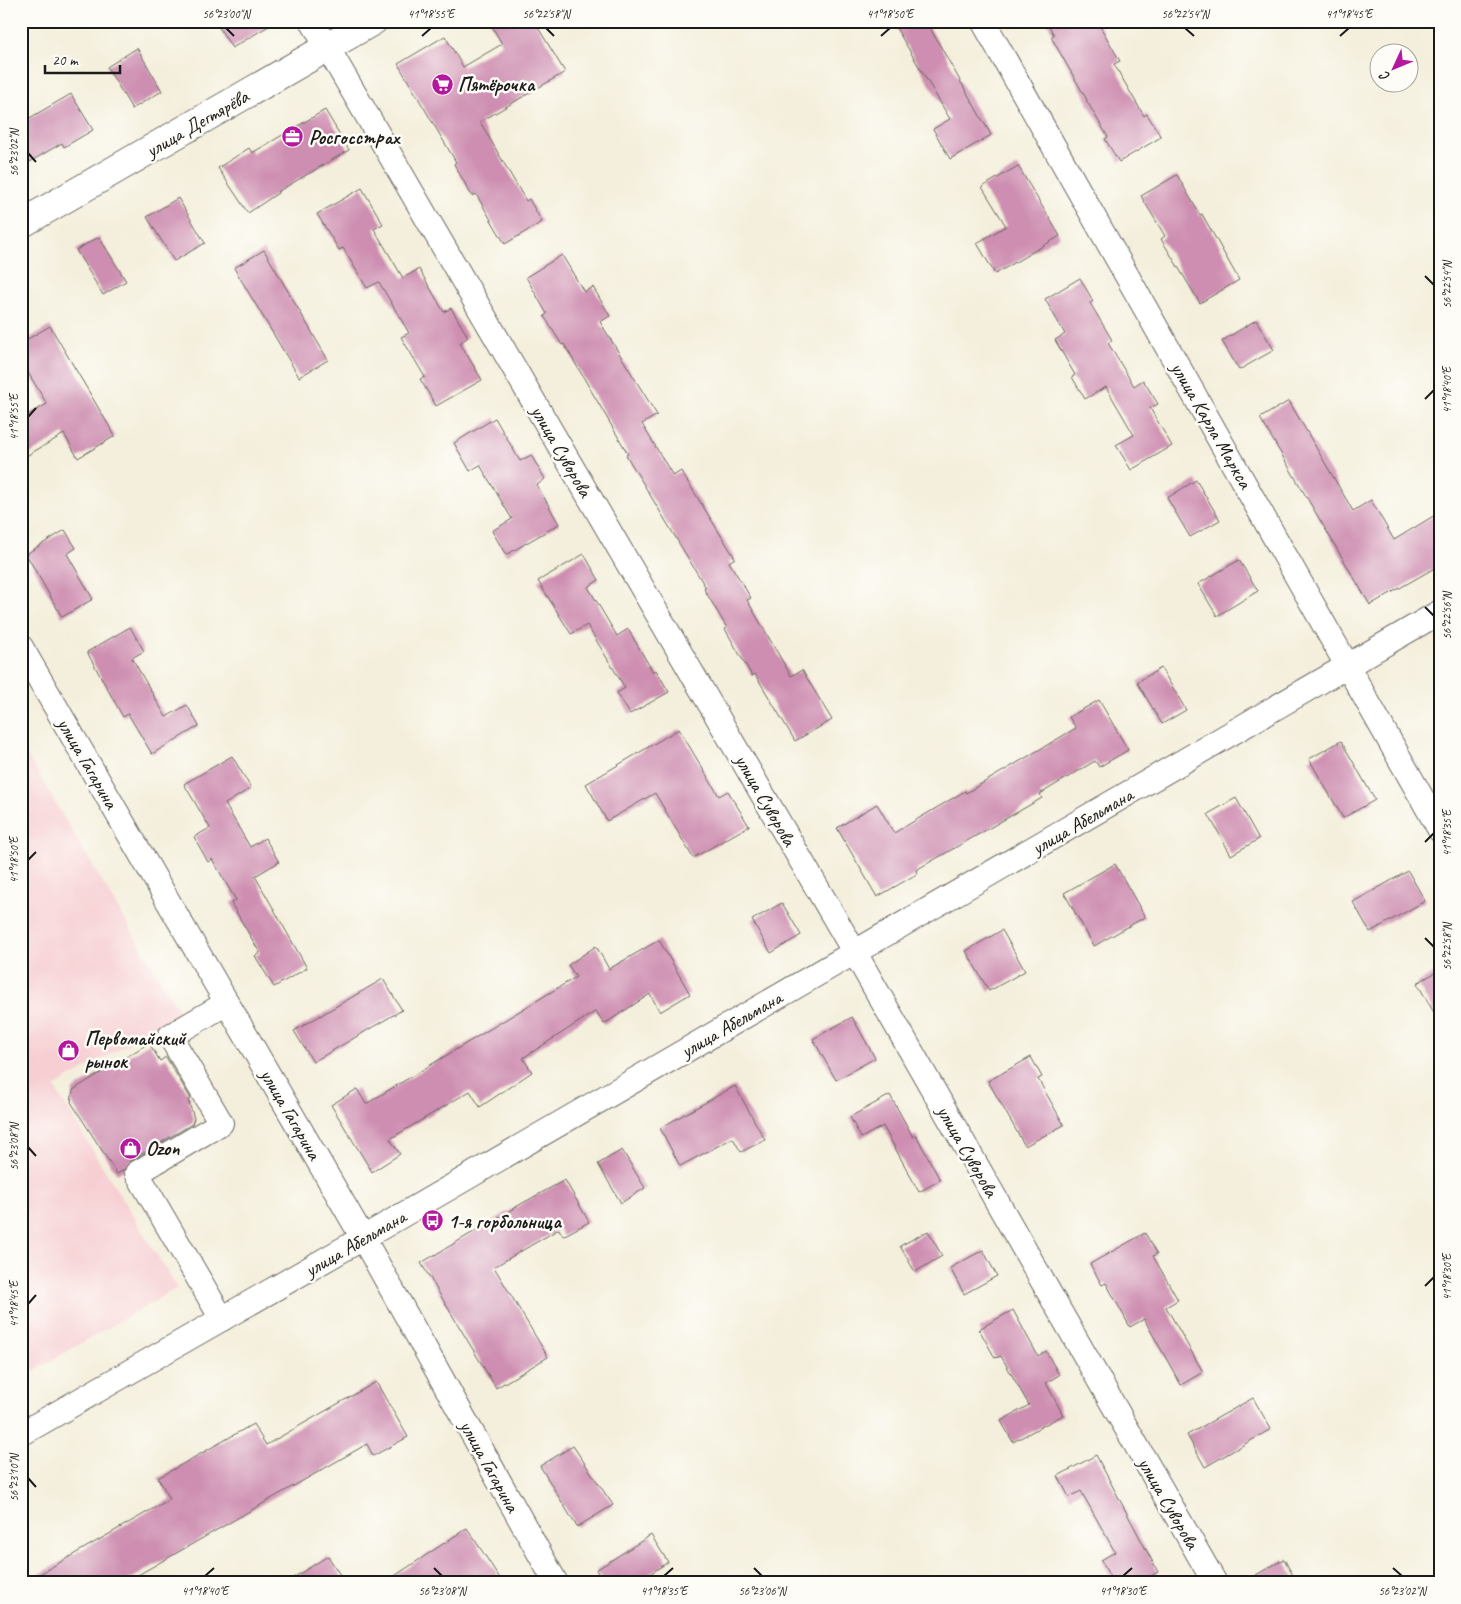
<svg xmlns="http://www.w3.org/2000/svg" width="1461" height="1604" font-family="Caveat,sans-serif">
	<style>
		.built { fill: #f7cfd3 }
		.building { fill: #ce8eb1 }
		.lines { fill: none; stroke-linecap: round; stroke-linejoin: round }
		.minor-casing { stroke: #68665f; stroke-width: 26 }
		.major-casing { stroke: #68665f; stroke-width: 30 }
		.minor { stroke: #fff; stroke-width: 24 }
		.major { stroke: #fff; stroke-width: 28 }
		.ticks { fill: none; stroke: #1c1c1c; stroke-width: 2 }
		.labels { text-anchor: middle; stroke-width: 5; stroke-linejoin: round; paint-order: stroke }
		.poi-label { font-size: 20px; font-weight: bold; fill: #1c1c1c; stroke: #fdfcf7; text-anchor: start }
		.street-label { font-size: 20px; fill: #1c1c1c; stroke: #fdfcf7 }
		.neatline { fill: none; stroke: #1c1c1c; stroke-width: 2 }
		.ticks-label { font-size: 12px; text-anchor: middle; fill: #1c1c1c }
	</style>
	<rect width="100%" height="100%" fill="#fdfcf7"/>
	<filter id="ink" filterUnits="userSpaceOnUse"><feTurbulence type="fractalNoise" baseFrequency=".02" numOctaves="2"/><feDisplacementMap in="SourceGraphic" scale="10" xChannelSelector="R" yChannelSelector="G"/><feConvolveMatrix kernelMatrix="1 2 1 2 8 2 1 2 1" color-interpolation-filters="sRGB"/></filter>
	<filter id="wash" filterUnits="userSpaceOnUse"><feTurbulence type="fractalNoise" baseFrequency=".0096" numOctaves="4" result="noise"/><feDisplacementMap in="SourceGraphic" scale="20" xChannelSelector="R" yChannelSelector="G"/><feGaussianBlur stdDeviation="1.12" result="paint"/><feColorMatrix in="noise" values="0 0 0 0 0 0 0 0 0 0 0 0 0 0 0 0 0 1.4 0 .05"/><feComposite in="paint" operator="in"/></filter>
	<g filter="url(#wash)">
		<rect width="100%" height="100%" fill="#f4efdc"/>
		<polygon class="built" points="21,745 180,1013 54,1087 177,1288 21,1378"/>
		<g id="blocks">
			<g class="building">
				<polygon points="215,21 277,21 232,48"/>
				<polygon points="489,21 534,21 565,72 480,122 526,201 529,199 542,222 505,244 476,194 472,196 454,164 456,162 398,64 445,36 463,67 502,44"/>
				<polygon points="892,21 926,21 991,135 950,159 933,129 950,119"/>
				<polygon points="1046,21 1097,21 1120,61 1114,64 1144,116 1147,114 1161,137 1119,162 1105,139 1108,137 1086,100 1087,100 1051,37 1054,35"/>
				<polygon points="137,48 162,91 132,109 107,67"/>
				<polygon points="71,94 93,130 64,147 62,143 21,167 21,123"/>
				<polygon points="325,110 349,150 277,192 278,193 248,213 218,168 249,148 252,153"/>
				<polygon points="1018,166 1060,236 995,274 977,243 1006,226 982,187"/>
				<polygon points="1177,175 1200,215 1202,214 1239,280 1200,303 1161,239 1165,236 1141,196"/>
				<polygon points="362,188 383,224 374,229 403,278 419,269 444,312 451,308 468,337 460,343 482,380 436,406 420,379 425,377 401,337 409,333 379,282 367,288 343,248 339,250 317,214"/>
				<polygon points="178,198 205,243 174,261 147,217"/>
				<polygon points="99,237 126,281 103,295 76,250"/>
				<polygon points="264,250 328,360 299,377 234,268"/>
				<polygon points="562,255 584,292 593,287 610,316 600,322 657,415 642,424 673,476 681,471 735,558 729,562 751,598 747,600 791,676 802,670 832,720 795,741 755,674 752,676 725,629 727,628 704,589 706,588 626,455 628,454 564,344 562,345 544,316 547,314 526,277"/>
				<polygon points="1080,278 1093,301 1090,303 1112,340 1108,343 1134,386 1143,380 1158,404 1150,408 1172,446 1131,470 1116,445 1134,435 1106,387 1085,399 1072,377 1075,375 1055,340 1065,334 1045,299"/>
				<polygon points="1256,320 1274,350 1239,370 1222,341"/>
				<polygon points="50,326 115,436 78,458 64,434 21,459 21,419 47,404 21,361 21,343"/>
				<polygon points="1289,401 1353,511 1371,500 1394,540 1440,512 1440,565 1370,605 1260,418"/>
				<polygon points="495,418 520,461 531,455 545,479 537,485 559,524 506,555 492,531 512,519 480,465 470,471 454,443"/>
				<polygon points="1196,480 1220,520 1190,537 1167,498"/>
				<polygon points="65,530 76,548 67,554 93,599 62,617 26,554"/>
				<polygon points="584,554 599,580 588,587 617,636 628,629 653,672 656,670 669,692 630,714 617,693 625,688 587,625 571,634 538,581"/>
				<polygon points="1239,560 1258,591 1217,616 1198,584"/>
				<polygon points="130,627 144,651 132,658 166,717 187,705 199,726 152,754 128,714 123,717 87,652"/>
				<polygon points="1161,668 1186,710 1162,724 1137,682"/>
				<polygon points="1099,700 1128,750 1099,767 1095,761 1040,794 1042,798 916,870 917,874 877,897 837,828 877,804 894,833 965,791 966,793 1076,728 1069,717"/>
				<polygon points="679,729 719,796 728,791 749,826 693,858 655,793 607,821 586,784"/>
				<polygon points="1341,741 1375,800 1343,818 1309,759"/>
				<polygon points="232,756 251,788 225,804 250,847 265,838 279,862 255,876 307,968 274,987 255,956 260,953 231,903 236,900 212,859 208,862 194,837 210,828 184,784"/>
				<polygon points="1236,798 1259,839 1231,855 1208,814"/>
				<polygon points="1115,864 1145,917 1094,946 1064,893"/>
				<polygon points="1408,871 1425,901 1370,932 1353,902"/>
				<polygon points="782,903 801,935 771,953 752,920"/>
				<polygon points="1002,930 1025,971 989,991 966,951"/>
				<polygon points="659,940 690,994 660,1012 650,994 604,1024 596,1011 523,1058 532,1072 480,1107 470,1091 390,1139 400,1154 372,1172 331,1105 357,1089 366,1104 576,977 568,965 596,946 609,969"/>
				<polygon points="1440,970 1440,1023 1417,983"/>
				<polygon points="383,979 402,1010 313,1062 294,1031"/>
				<polygon points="852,1017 875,1058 836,1080 813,1039"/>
				<polygon points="149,1043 160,1061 166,1057 191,1099 188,1100 194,1118 192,1124 130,1161 124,1170 117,1174 71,1102 73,1090"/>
				<polygon points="1031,1057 1042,1077 1038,1079 1064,1125 1025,1146 988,1081"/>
				<polygon points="735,1086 765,1140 741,1152 733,1138 680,1166 660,1128"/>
				<polygon points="890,1095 913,1137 916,1135 940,1180 919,1192 883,1126 861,1138 850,1117"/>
				<polygon points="622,1150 645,1188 621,1203 598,1164"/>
				<polygon points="565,1180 589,1222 563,1236 559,1229 494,1267 548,1357 496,1388 421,1263 521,1204"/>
				<polygon points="928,1231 942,1256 915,1272 900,1246"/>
				<polygon points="1145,1233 1157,1254 1153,1256 1178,1300 1166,1307 1203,1372 1181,1385 1144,1319 1130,1327 1106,1283 1102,1285 1090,1264"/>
				<polygon points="983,1250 997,1276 964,1294 950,1268"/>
				<polygon points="1013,1310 1038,1356 1046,1351 1059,1375 1046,1383 1063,1415 1013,1442 1001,1421 1029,1405 1001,1356 995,1358 979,1329"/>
				<polygon points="376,1382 408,1437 373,1456 367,1444 124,1583 24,1583 170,1499 158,1478 253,1424 266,1445"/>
				<polygon points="1253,1398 1271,1429 1205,1467 1187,1435"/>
				<polygon points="573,1446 613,1505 577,1527 540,1466"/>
				<polygon points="1096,1455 1158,1572 1139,1583 1113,1583 1101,1560 1115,1552 1081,1491 1069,1497 1058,1476"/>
				<polygon points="467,1528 503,1583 384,1583"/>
				<polygon points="651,1535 668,1562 636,1583 604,1583 596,1570"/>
				<polygon points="328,1556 345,1583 285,1583"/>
				<polygon points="1284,1559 1297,1583 1242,1583"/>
			</g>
		</g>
	</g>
	<g filter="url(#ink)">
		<use href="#blocks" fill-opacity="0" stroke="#68665f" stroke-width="1"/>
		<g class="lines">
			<defs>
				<g id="minor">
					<polyline points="312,21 855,953 1215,1583"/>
					<polyline points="983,21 1440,830"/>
					<polyline points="21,647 363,1238 556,1583"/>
					<polyline points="222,1319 137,1173 221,1123 170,1036 227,1003"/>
					<polyline points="21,1434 363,1238 1440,612"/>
				</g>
				<polyline id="major" points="21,224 373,21"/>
			</defs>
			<use href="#minor" class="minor-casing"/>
			<use href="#major" class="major-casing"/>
			<use href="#minor" class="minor"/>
			<use href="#major" class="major"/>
		</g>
	</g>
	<path class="ticks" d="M226,28l8,8M546,28l8,8M1185,28l9,8M422,36l9,-8M881,36l9,-8M1340,36l9,-8M28,153l8,9M1425,276l9,9M1425,399l9,-9M28,417l8,-9M1425,607l9,9M1425,842l9,-9M28,860l8,-8M1425,938l9,9M28,1147l8,9M1425,1286l9,-9M28,1304l8,-9M28,1478l8,9M434,1568l8,8M754,1568l8,8M1393,1568l9,8M205,1576l9,-8M664,1576l9,-8M1123,1576l9,-8"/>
	<defs>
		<symbol id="supermarket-disc" viewBox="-11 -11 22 22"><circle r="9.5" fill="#b5179e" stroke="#fdfcf7"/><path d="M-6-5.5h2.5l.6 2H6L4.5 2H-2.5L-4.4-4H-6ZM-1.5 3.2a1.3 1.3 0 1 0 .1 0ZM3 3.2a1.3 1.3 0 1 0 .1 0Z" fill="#fff"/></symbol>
		<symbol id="office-disc" viewBox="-11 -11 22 22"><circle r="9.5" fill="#b5179e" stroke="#fdfcf7"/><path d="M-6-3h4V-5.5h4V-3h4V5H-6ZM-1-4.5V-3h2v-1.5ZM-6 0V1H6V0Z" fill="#fff"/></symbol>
		<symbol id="shop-disc" viewBox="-11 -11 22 22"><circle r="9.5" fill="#b5179e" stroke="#fdfcf7"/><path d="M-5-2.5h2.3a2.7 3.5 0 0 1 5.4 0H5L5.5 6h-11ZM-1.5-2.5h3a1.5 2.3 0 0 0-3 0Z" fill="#fff"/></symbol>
		<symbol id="bus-disc" viewBox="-11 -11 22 22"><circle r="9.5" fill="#b5179e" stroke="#fdfcf7"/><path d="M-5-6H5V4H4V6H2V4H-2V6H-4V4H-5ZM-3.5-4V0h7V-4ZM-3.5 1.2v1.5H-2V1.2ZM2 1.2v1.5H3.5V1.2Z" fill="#fff"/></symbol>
	</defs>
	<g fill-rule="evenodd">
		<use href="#supermarket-disc" x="430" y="72" width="25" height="25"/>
		<use href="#office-disc" x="280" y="124" width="25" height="25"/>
		<use href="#shop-disc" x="56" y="1038" width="25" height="25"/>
		<use href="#shop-disc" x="118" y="1136" width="25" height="25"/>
		<use href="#bus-disc" x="420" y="1208" width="25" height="25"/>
	</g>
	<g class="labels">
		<g class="poi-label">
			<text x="458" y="91">Пятёрочка</text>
			<text x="309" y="144">Росгосстрах</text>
			<text x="85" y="1045">Первомайский<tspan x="85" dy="23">рынок</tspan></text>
			<text x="146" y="1155">Ozon</text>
			<text x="448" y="1228">1-я горбольница</text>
		</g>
		<g class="street-label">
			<text transform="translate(197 123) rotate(-30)" y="7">улица Дегтярёва</text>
			<text transform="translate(1212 425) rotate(60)" y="7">улица Карла Маркса</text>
			<text transform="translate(562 451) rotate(60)" y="7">улица Суворова</text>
			<text transform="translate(88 763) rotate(60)" y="7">улица Гагарина</text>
			<text transform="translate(766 800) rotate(60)" y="7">улица Суворова</text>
			<text transform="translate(1082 821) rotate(-30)" y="7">улица Абельмана</text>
			<text transform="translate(731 1024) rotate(-30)" y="7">улица Абельмана</text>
			<text transform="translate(291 1114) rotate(60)" y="7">улица Гагарина</text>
			<text transform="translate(968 1151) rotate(60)" y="7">улица Суворова</text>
			<text transform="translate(355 1243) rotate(-30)" y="7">улица Абельмана</text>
			<text transform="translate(490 1466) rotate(61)" y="7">улица Гагарина</text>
			<text transform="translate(1169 1503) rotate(60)" y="7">улица Суворова</text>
		</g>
	</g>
	<rect width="1461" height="1604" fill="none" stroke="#fdfcf7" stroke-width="55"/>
	<g transform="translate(1394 68) rotate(226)"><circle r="24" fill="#fdfcf7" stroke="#a3a29f"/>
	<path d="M0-4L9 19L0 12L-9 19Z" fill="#b5179e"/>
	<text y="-8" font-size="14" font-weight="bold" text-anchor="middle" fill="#1c1c1c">С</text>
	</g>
	<path d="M45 65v8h75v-8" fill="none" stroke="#1c1c1c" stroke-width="2.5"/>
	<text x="52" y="65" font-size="15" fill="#1c1c1c" stroke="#fdfcf7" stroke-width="4" paint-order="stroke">20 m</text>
	<rect x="28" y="28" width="1406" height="1548" class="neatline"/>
	<g class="ticks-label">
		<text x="226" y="18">56°23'00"N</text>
		<text x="431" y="18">41°18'55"E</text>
		<text x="546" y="18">56°22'58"N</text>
		<text x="890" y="18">41°18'50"E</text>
		<text x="1185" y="18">56°22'54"N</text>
		<text x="1349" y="18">41°18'45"E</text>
		<text transform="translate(14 153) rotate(-90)" y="4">56°23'02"N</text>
		<text transform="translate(1447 285) rotate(-90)" y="4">56°22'54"N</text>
		<text transform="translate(1447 390) rotate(-90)" y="4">41°18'40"E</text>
		<text transform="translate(14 417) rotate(-90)" y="4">41°18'55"E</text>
		<text transform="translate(1447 616) rotate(-90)" y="4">56°22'56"N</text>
		<text transform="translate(1447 833) rotate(-90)" y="4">41°18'35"E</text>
		<text transform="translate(14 860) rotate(-90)" y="4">41°18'50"E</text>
		<text transform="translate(1447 947) rotate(-90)" y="4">56°22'58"N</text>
		<text transform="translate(14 1147) rotate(-90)" y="4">56°23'08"N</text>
		<text transform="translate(1447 1277) rotate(-90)" y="4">41°18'30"E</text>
		<text transform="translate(14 1304) rotate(-90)" y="4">41°18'45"E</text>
		<text transform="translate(14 1478) rotate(-90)" y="4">56°23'10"N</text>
		<text x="205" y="1595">41°18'40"E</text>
		<text x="442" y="1595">56°23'08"N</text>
		<text x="664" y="1595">41°18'35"E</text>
		<text x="762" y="1595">56°23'06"N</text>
		<text x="1123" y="1595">41°18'30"E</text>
		<text x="1402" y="1595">56°23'02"N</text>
	</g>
</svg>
